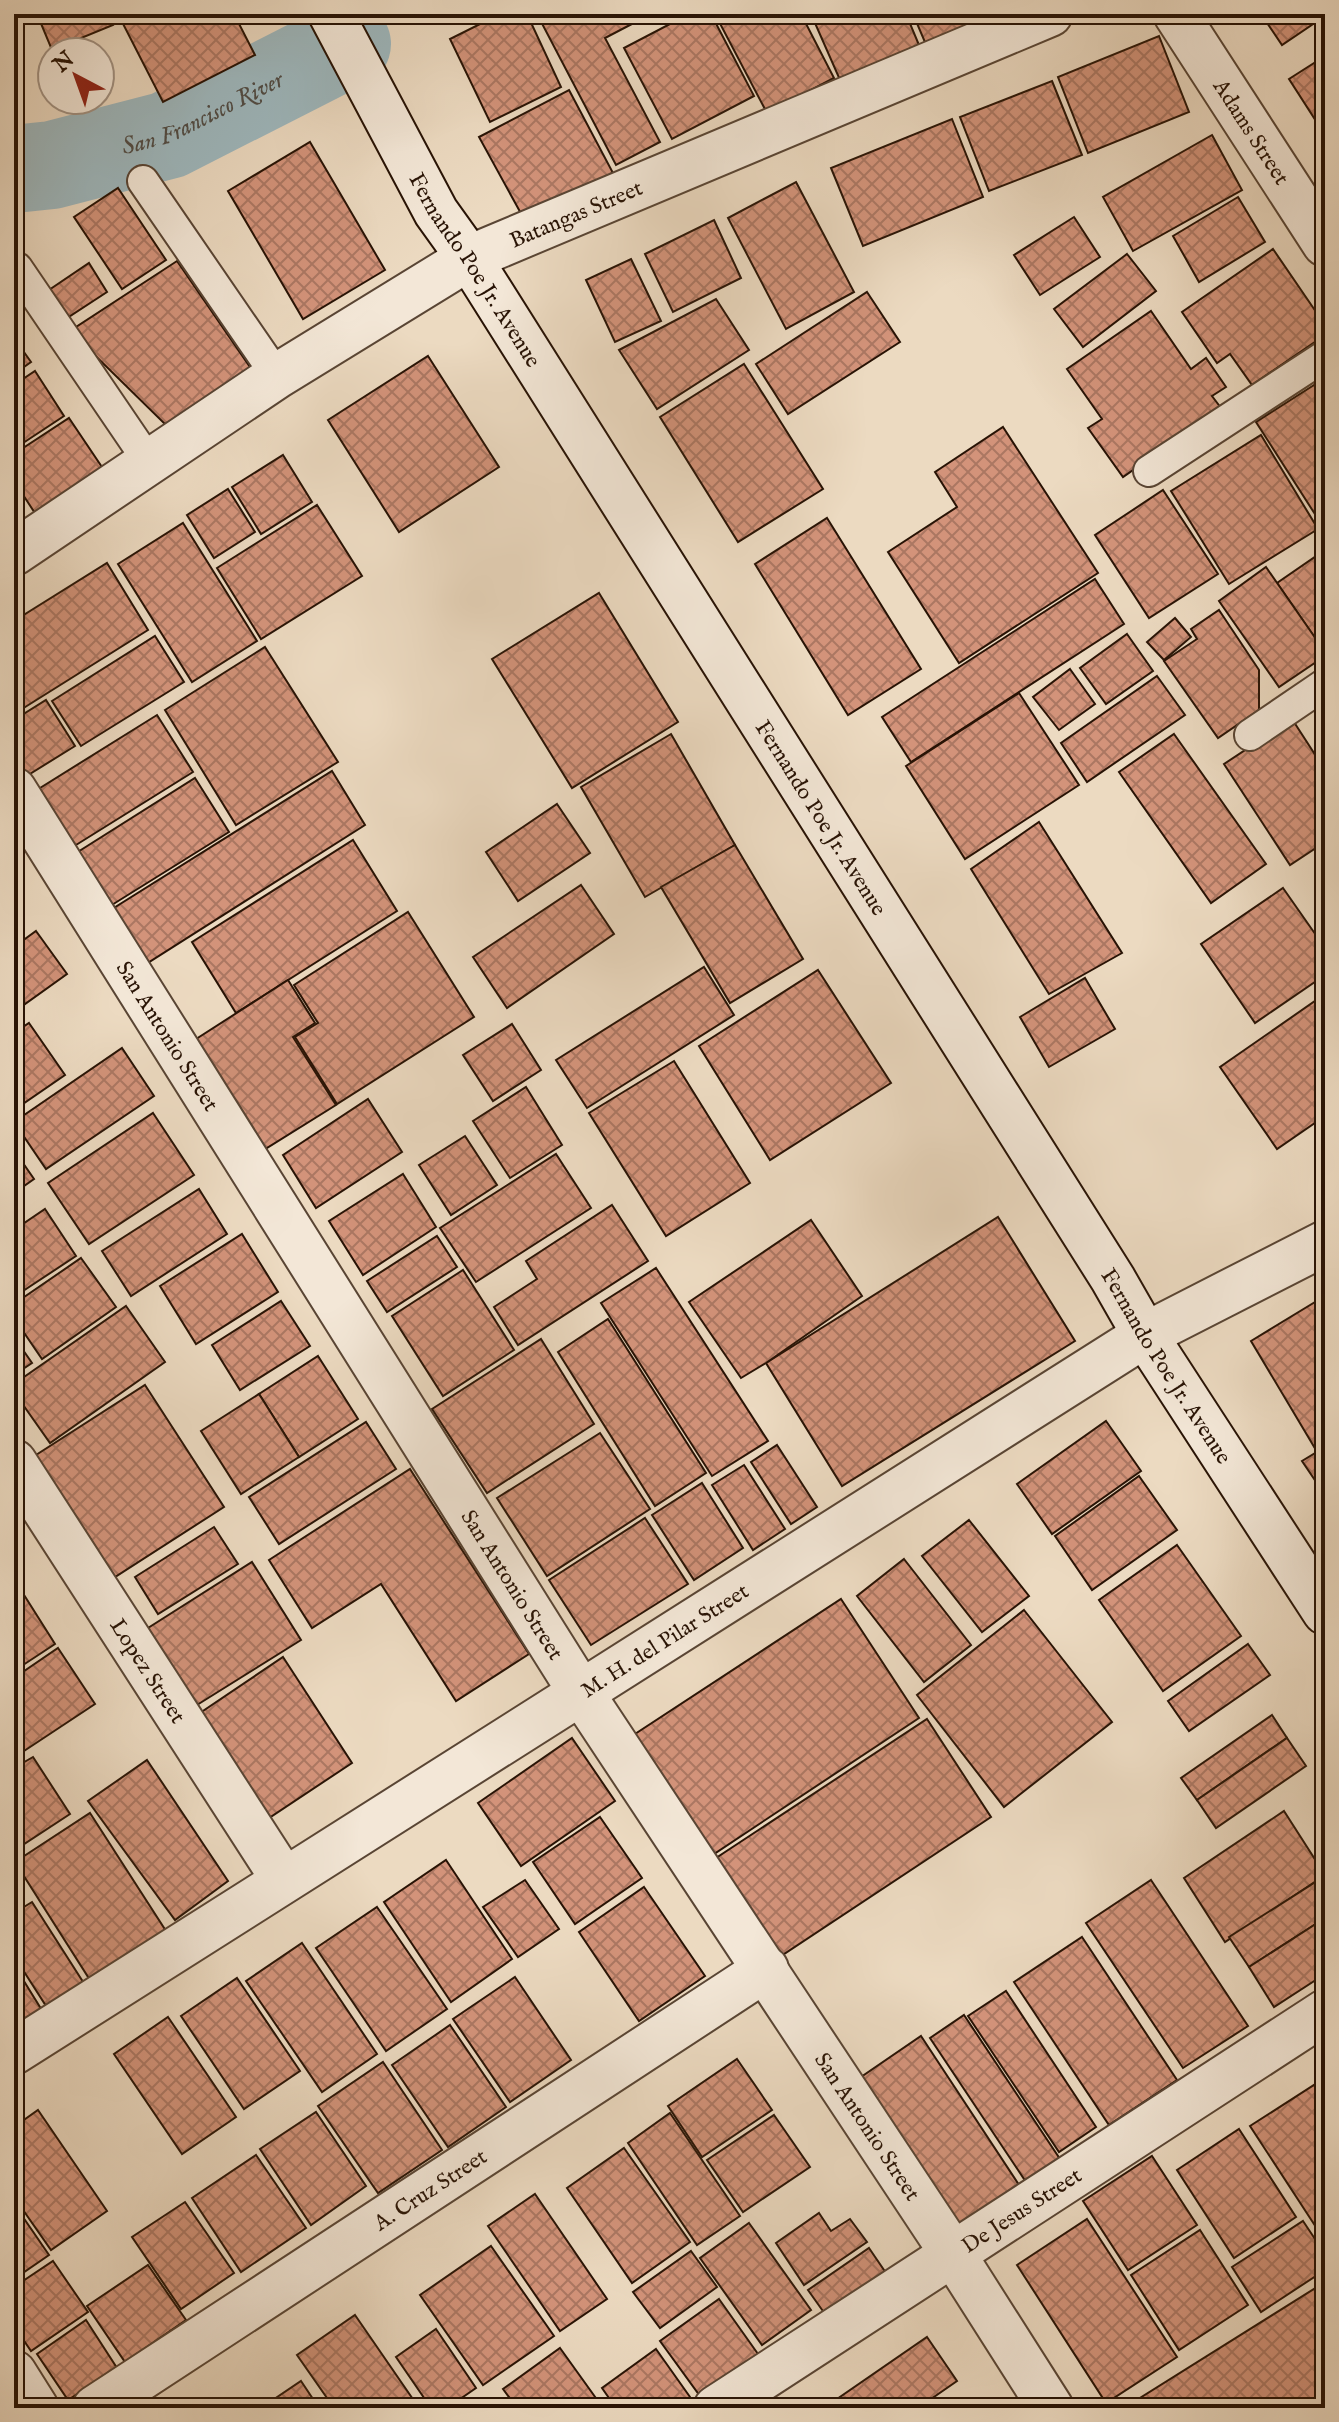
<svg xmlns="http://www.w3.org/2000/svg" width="1339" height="2422" font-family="'IM FELL English',serif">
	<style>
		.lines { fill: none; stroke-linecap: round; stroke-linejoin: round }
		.stream { stroke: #6f7674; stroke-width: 14 }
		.river { stroke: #9eb8be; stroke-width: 88 }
		.building { fill: url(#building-cross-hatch); stroke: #281305; stroke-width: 2 }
		.service-casing { stroke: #594534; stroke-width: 34 }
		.minor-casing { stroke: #594534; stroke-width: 48 }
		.tertiary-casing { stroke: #594534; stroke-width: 48 }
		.secondary-casing { stroke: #281305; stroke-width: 48 }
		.service { stroke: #f3e7d7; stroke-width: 30 }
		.minor { stroke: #f3e7d7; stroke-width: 44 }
		.tertiary { stroke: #f3e7d7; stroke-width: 44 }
		.secondary { stroke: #f3e7d7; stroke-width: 44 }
		.labels { text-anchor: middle; stroke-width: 8; stroke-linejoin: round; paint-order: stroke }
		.street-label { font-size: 22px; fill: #281305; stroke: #f3e7d7 }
		.water-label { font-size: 24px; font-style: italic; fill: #514d46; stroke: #f3e7d7 }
	</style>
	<defs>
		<pattern id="building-cross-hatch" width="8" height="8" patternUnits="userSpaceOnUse" patternTransform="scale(2)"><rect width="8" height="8" fill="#d3937a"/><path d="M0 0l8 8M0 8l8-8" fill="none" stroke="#ab7762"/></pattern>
	</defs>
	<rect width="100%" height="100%" fill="#ecdac1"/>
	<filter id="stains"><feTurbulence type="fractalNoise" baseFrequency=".0025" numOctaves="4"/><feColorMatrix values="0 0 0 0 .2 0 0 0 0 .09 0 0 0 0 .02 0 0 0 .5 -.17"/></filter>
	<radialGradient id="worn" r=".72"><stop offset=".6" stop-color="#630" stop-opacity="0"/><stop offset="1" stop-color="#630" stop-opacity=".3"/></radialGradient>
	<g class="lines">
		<polyline class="stream" points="351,39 371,14"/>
		<path class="river" id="s1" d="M14,169l38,-4 116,-30 179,-91"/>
	</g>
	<g class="building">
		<polygon points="37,14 108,14 113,25 52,50"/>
		<polygon points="118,14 234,14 255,55 163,102"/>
		<polygon points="500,14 527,14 561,87 490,122 450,39"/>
		<polygon points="537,14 651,14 605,38 660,142 616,165"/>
		<polygon points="689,14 711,14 754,96 672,139 624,48"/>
		<polygon points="715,14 801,14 834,78 767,113"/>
		<polygon points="811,14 906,14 919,45 840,80"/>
		<polygon points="913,14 1003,14 927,47"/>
		<polygon points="1261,14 1325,14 1325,16 1282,45"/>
		<polygon points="1159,36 1189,112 1088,153 1058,77"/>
		<polygon points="1325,56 1325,135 1289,79"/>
		<polygon points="1052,81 1082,155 989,191 960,117"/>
		<polygon points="569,90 613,173 524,219 479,137"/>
		<polygon points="952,119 983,197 863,246 831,168"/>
		<polygon points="1212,135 1242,190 1133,251 1103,197"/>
		<polygon points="310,142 385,270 303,319 228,191"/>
		<polygon points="796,182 854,292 786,329 728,218"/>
		<polygon points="118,188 166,260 122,289 74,217"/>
		<polygon points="1238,197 1265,242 1199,282 1173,236"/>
		<polygon points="1074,217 1100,257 1040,295 1014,255"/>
		<polygon points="714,220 741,278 673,312 645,254"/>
		<polygon points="1273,249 1325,325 1325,335 1252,385 1230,354 1217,363 1182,312"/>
		<polygon points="1127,254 1156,291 1083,347 1054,309"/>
		<polygon points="631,259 661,321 615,342 586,280"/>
		<polygon points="177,261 252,370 170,429 70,331"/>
		<polygon points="89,263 107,292 64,320 46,292"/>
		<polygon points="867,292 900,342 788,414 756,364"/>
		<polygon points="716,299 749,350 657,409 619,350"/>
		<polygon points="1151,311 1191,369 1206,358 1226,387 1212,396 1221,408 1123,477 1088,428 1102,419 1067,369"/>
		<polygon points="14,338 31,362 14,374"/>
		<polygon points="428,356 499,467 399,532 328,420"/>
		<polygon points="744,364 823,489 738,542 660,417"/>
		<polygon points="35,371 64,416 14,449 14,385"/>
		<polygon points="1325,378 1325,519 1320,522 1256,422"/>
		<polygon points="69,418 112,482 44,527 14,481 14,454"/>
		<polygon points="1003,427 1098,573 959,663 888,552 957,507 935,472"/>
		<polygon points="1261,435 1318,529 1229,584 1171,491"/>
		<polygon points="283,455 312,502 261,534 232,487"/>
		<polygon points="228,489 255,532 214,558 187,515"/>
		<polygon points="1163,490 1218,574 1149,618 1095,535"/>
		<polygon points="317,505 362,576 261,639 217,568"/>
		<polygon points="827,518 921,669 848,715 755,564"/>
		<polygon points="183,523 257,641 192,682 118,564"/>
		<polygon points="1325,550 1325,646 1322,648 1277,583"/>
		<polygon points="107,563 148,630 14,714 14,621"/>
		<polygon points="1266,567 1325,652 1325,656 1279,687 1219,601"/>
		<polygon points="1095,579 1124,624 911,762 882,717"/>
		<polygon points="599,593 678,722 572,788 492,659"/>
		<polygon points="1219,610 1259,670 1259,710 1218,738 1164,661 1197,639 1191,629"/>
		<polygon points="1175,618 1191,637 1164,660 1147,642"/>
		<polygon points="1127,634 1153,671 1106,704 1080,668"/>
		<polygon points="155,636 184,682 81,746 52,701"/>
		<polygon points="265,647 338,762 236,825 165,710"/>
		<polygon points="1070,669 1095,704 1059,730 1033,697"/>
		<polygon points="1157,676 1185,715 1087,782 1061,743"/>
		<polygon points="1019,693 1079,785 965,859 906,766"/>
		<polygon points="46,700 75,746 17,782 14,778 14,720"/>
		<polygon points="157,715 193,772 68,850 32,793"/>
		<polygon points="1292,719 1325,770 1325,842 1290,865 1224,764"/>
		<polygon points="671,734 735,845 645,897 581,787"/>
		<polygon points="1174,734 1266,864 1211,903 1119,772"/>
		<polygon points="332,771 365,825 135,971 101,916"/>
		<polygon points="195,778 229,832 107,908 73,855"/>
		<polygon points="557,804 590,853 518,901 486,852"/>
		<polygon points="1039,822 1122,953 1049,994 971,869"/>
		<polygon points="353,840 397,911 236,1013 192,942"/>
		<polygon points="735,845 803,959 730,1003 661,887"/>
		<polygon points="581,885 614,934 507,1008 473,957"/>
		<polygon points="1283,888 1325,948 1325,975 1255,1023 1201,944"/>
		<polygon points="408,912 474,1017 337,1104 295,1037 318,1023 294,985"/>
		<polygon points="36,931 67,974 25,1004 14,989 14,947"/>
		<polygon points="704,967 734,1015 587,1108 556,1060"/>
		<polygon points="818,970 891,1083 770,1160 699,1046"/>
		<polygon points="1085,978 1115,1029 1049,1067 1020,1017"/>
		<polygon points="288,980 315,1023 293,1037 336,1105 262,1151 193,1041"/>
		<polygon points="1325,994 1325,1116 1277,1149 1220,1067"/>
		<polygon points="29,1023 65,1075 14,1110 14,1033"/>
		<polygon points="512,1024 541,1070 493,1101 463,1055"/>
		<polygon points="122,1048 154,1096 46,1169 14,1122"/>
		<polygon points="674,1061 750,1183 666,1236 589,1113"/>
		<polygon points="526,1087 562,1145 510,1178 473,1121"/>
		<polygon points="368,1099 402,1152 316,1208 283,1155"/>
		<polygon points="153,1113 194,1175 89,1244 48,1183"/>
		<polygon points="465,1136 497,1185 451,1215 419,1165"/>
		<polygon points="14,1150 34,1179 14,1193"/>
		<polygon points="556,1154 591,1208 476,1282 440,1228"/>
		<polygon points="403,1174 436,1227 363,1275 329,1221"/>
		<polygon points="199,1189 227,1234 131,1296 102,1251"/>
		<polygon points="612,1205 648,1261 518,1345 494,1307 537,1279 526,1261"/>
		<polygon points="45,1209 76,1256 14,1297 14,1230"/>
		<polygon points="998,1217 1075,1341 842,1486 766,1363"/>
		<polygon points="811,1220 862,1296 766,1363 741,1378 689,1302"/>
		<polygon points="242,1234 278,1292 196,1344 160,1286"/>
		<polygon points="437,1236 457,1267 387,1312 367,1281"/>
		<polygon points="81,1258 116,1307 42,1359 14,1318 14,1304"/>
		<polygon points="656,1268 768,1441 712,1476 601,1303"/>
		<polygon points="463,1270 514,1350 443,1396 392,1316"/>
		<polygon points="1325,1296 1325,1444 1316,1450 1251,1341"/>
		<polygon points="281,1301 310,1346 240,1390 212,1345"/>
		<polygon points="126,1306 165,1362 50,1443 14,1392 14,1384"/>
		<polygon points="608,1319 706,1473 655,1506 558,1352"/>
		<polygon points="14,1337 32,1363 14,1375"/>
		<polygon points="541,1339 594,1424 487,1493 432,1409"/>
		<polygon points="318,1356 358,1419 299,1457 259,1394"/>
		<polygon points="145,1385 224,1507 115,1577 36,1455"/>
		<polygon points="259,1394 299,1457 241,1494 201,1431"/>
		<polygon points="1106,1421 1141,1471 1052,1534 1017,1484"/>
		<polygon points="366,1422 396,1469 279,1544 249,1497"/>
		<polygon points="600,1433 650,1509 547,1576 497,1498"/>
		<polygon points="777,1445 817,1507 791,1524 751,1462"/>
		<polygon points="1325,1447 1325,1495 1302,1461"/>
		<polygon points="744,1465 785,1529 753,1550 712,1485"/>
		<polygon points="410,1469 529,1654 456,1701 381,1584 312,1628 269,1560"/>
		<polygon points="1139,1476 1177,1530 1092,1590 1055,1536"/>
		<polygon points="702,1483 743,1548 694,1580 652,1515"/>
		<polygon points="645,1518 688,1584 591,1645 549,1580"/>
		<polygon points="969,1520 1029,1596 982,1632 922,1556"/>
		<polygon points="214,1527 238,1564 158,1614 135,1577"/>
		<polygon points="1177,1545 1241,1636 1163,1691 1099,1600"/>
		<polygon points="904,1559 971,1645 924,1682 857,1596"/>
		<polygon points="252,1562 301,1640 197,1705 148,1628"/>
		<polygon points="19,1587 55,1644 14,1671 14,1590"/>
		<polygon points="841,1599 919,1718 714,1854 635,1734"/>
		<polygon points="1024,1610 1112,1722 1004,1807 917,1695"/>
		<polygon points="1248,1644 1270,1675 1189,1731 1168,1701"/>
		<polygon points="58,1648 95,1704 18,1755 14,1750 14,1678"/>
		<polygon points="283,1657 352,1763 266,1820 197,1715"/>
		<polygon points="1272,1715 1287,1738 1197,1800 1181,1778"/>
		<polygon points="927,1719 991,1817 778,1958 713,1860"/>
		<polygon points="572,1738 615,1801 521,1866 478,1803"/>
		<polygon points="1287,1738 1306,1766 1216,1828 1197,1800"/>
		<polygon points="33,1757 70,1814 18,1848 14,1842 14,1768"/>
		<polygon points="147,1760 228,1881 175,1920 88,1801"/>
		<polygon points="1284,1811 1325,1875 1225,1942 1184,1878"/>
		<polygon points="90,1813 166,1931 90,1980 15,1862"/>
		<polygon points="600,1817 642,1878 575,1924 533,1862"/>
		<polygon points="446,1860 512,1959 451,2002 384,1902"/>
		<polygon points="1325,1876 1325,1918 1249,1967 1229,1937"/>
		<polygon points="525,1880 559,1929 518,1957 483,1907"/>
		<polygon points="1151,1880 1248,2026 1183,2068 1086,1923"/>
		<polygon points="644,1887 705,1976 639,2021 579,1932"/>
		<polygon points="32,1902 85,1985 48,2009 14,1956 14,1913"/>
		<polygon points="377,1907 447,2009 386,2051 316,1948"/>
		<polygon points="1325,1918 1325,1974 1274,2007 1249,1967"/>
		<polygon points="1082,1937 1177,2080 1109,2125 1014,1982"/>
		<polygon points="302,1943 377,2054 322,2092 246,1981"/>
		<polygon points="14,1965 43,2012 14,2030"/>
		<polygon points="515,1977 571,2060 510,2102 453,2019"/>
		<polygon points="237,1978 300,2071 244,2109 181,2016"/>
		<polygon points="1006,1991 1096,2127 1059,2152 968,2016"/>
		<polygon points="964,2015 1068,2171 1034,2194 930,2038"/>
		<polygon points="168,2017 236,2117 182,2154 114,2054"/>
		<polygon points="450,2025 506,2107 448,2147 392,2065"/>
		<polygon points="921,2036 1025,2194 965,2234 861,2077"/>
		<polygon points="737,2059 772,2110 702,2157 668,2106"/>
		<polygon points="383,2062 442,2150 378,2193 318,2106"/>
		<polygon points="1314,2085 1325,2102 1325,2241 1250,2126"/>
		<polygon points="38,2110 107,2211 51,2250 14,2197 14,2127"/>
		<polygon points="316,2112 366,2186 311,2225 260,2149"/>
		<polygon points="670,2113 740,2216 697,2245 628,2143"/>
		<polygon points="774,2115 810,2167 743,2212 707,2160"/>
		<polygon points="1239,2129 1296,2217 1234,2258 1177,2170"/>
		<polygon points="624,2148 690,2242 632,2283 567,2188"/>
		<polygon points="256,2155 306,2228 241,2272 192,2198"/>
		<polygon points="1152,2156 1197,2225 1128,2270 1083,2201"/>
		<polygon points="535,2194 607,2299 560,2331 488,2226"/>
		<polygon points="185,2202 234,2273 181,2309 132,2237"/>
		<polygon points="14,2204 49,2255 14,2279"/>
		<polygon points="819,2213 831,2231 850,2219 867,2242 804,2285 776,2243"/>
		<polygon points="1087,2219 1177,2357 1106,2403 1017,2265"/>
		<polygon points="1303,2221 1325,2254 1325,2270 1261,2312 1232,2267"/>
		<polygon points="749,2223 811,2310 762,2345 700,2258"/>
		<polygon points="1200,2230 1248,2305 1179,2350 1131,2275"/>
		<polygon points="491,2246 554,2336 483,2385 420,2295"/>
		<polygon points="869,2248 886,2273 825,2314 808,2290"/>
		<polygon points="691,2251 717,2287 660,2328 633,2292"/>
		<polygon points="53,2261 88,2312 31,2351 14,2326 14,2287"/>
		<polygon points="148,2265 186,2320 125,2362 87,2306"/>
		<polygon points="1325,2282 1325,2408 1124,2408"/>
		<polygon points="719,2299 758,2354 700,2396 660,2341"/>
		<polygon points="355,2315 419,2408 334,2408 297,2355"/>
		<polygon points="86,2320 117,2368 68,2400 37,2354"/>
		<polygon points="436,2329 476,2388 447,2408 431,2408 396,2357"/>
		<polygon points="927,2337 957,2381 918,2408 824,2408"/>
		<polygon points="560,2348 603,2408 517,2408 503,2389"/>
		<polygon points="656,2349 690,2397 675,2408 616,2408 602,2388"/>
		<polygon points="301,2381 319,2408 261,2408"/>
	</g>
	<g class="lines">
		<defs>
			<g id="service">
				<polyline points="143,181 277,376"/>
				<polyline points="17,268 149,462"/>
				<polyline points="1149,471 1325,356"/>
				<polyline points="1250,735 1325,684"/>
			</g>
			<g id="minor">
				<path id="s2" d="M1176,14l149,230"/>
				<path id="s3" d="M14,553l263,-177 192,-118 581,-244"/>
				<path id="s4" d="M14,790l566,901 373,563 98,154"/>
				<path id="s5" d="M14,1462l270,418"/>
				<polyline points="14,2373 36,2408"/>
				<path id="s6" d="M95,2408l671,-439"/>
				<path id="s7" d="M716,2408l609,-396"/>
			</g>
			<g id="tertiary">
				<path id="s8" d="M14,2052l1131,-717 180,-92"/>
			</g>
			<g id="secondary">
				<path id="s9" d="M331,14l105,198 33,46 644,1021 32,56 180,277"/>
			</g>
		</defs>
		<use href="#service" class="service-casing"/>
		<use href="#minor" class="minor-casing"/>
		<use href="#tertiary" class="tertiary-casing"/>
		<use href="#secondary" class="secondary-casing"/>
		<use href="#service" class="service"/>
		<use href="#minor" class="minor"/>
		<use href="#tertiary" class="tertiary"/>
		<use href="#secondary" class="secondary"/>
	</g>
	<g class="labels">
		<g class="street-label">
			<text dy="8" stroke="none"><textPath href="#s2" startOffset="140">Adams Street</textPath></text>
			<text dy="8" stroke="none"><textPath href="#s3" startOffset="658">Batangas Street</textPath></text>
			<text dy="8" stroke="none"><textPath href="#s9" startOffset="294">Fernando Poe Jr. Avenue</textPath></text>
			<text dy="8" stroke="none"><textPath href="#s9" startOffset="942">Fernando Poe Jr. Avenue</textPath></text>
			<text dy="8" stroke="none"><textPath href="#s4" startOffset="290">San Antonio Street</textPath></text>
			<text dy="8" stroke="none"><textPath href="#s9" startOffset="1590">Fernando Poe Jr. Avenue</textPath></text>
			<text dy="8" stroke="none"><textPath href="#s4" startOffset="938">San Antonio Street</textPath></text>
			<text dy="8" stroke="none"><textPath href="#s8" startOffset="770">M. H. del Pilar Street</textPath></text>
			<text dy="8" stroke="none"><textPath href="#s5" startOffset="248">Lopez Street</textPath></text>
			<text dy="8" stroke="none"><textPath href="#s4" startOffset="1586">San Antonio Street</textPath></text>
			<text dy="8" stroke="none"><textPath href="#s6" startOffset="400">A. Cruz Street</textPath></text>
			<text dy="8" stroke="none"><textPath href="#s7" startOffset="364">De Jesus Street</textPath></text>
		</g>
		<g class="water-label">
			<text dy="8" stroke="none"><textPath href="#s1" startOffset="198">San Francisco River</textPath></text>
		</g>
	</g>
	<rect width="1339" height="2422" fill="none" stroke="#ecdac1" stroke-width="48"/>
	<rect x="16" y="16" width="1307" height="2390" fill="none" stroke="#281305" stroke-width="4"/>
	<rect x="24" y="24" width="1291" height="2374" fill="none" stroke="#281305" stroke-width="2"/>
	<g transform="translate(76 76) rotate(319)"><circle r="38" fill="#f3e7d7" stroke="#a29283" stroke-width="2"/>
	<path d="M0-6L14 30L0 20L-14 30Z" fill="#8f2418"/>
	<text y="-12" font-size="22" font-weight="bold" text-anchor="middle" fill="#281305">N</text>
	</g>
	<rect width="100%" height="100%" filter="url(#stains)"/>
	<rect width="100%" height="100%" fill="url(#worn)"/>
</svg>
